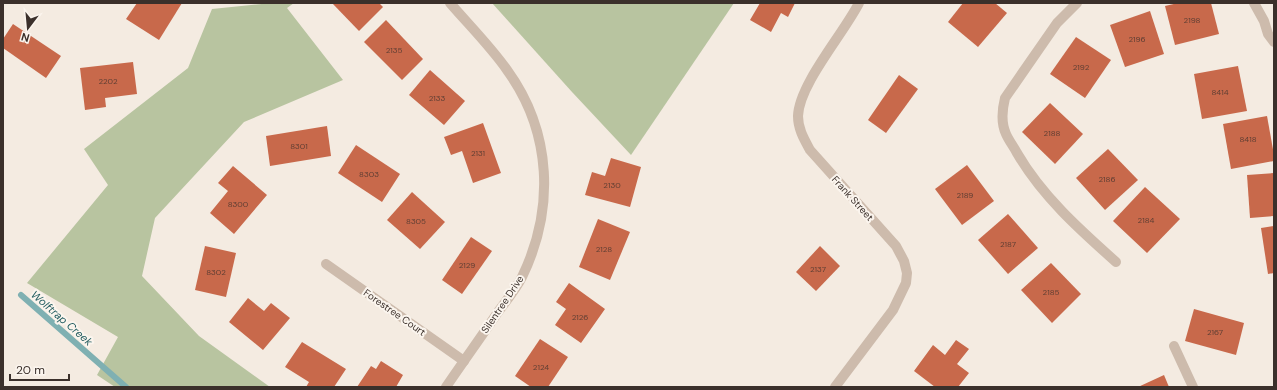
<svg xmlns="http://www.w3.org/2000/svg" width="1277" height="390" font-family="'DM Sans',sans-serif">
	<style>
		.green { fill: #b8c4a0 }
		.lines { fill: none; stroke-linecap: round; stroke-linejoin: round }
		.stream { stroke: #7fb0b2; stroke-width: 6 }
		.building { fill: #c8694b }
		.minor { stroke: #cdbbac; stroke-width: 10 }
		.labels { text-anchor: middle; stroke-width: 4; stroke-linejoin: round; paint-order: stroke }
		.number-label { font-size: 8px; fill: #5e3e33 }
		.street-label { font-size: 10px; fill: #3b302b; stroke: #fbf5ee }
		.water-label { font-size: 11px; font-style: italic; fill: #1f5a5e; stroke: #fbf5ee }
	</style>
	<rect width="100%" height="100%" fill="#f4ebe1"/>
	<g class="green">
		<polygon points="272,3 294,3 287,8 343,80 244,122 155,218 142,276 199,336 270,387 115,387 97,375 118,337 27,283 108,185 84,149 188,68 212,9"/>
		<polygon points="492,3 734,3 631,155 572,92"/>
	</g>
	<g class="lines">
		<polyline class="stream" points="21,295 126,387"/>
	</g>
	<g class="building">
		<polygon points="137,3 182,3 159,40 126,19"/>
		<polygon points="332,3 379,3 383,7 359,31"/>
		<polygon points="760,3 795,3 788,17 781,13 771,32 750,20"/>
		<polygon points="963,3 995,3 1007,13 978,47 948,22"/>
		<polygon points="1178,3 1211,3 1219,34 1175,45 1165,6"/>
		<polygon points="1150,11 1164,54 1125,67 1110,25"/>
		<polygon points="386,20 423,59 402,80 364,42"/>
		<polygon points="13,24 61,56 46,78 3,48 3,39"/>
		<polygon points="1076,37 1111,60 1085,98 1050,74"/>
		<polygon points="133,62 137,94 105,98 106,107 85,110 80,68"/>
		<polygon points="1238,66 1247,111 1202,119 1194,74"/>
		<polygon points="430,70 465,101 444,125 409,95"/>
		<polygon points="899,75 918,89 886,133 868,120"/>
		<polygon points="1050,103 1083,134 1055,164 1022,132"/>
		<polygon points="1267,116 1274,155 1274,161 1231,169 1223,124"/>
		<polygon points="483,123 501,173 473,183 462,151 451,155 444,137"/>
		<polygon points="327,126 331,156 270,166 266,136"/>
		<polygon points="356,145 400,174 382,202 338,173"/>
		<polygon points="1108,149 1138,180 1105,210 1076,178"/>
		<polygon points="611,158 641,167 630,207 585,195 592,172 605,176"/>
		<polygon points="967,165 994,201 962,225 935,189"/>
		<polygon points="233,166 267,195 234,234 210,213 228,191 218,183"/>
		<polygon points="1274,173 1274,216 1250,218 1247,175"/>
		<polygon points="1145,187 1180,219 1147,253 1113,221"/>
		<polygon points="412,192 445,222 420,249 387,220"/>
		<polygon points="1008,214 1038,248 1008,274 978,240"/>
		<polygon points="598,219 630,232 610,280 579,267"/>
		<polygon points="1274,226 1274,273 1268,274 1261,228"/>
		<polygon points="471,237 492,251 462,294 442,280"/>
		<polygon points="205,246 236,253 226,297 195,290"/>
		<polygon points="820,246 840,266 816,291 796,272"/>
		<polygon points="1051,263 1081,294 1052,323 1021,290"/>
		<polygon points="569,283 605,309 581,343 555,325 566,309 556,302"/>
		<polygon points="248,298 264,311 271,303 290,318 263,350 229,322"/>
		<polygon points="1194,309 1244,323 1236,355 1185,341"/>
		<polygon points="540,339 568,357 548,387 531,387 515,376"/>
		<polygon points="956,340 969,349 957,364 969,373 958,387 935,387 914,371 933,345 945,355"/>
		<polygon points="302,342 346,369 334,387 306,387 309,382 285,367"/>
		<polygon points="381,361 403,375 396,387 357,387 371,366 376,369"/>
		<polygon points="1164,375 1169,387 1138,387"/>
	</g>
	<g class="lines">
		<g class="minor">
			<path d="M1077,3l-20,20 -52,75c-3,12 -4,25 1,36 3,7 8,13 11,19 25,43 62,76 99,109"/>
			<polyline points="1254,3 1264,21 1268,34 1274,42"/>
			<polyline points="326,264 464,361"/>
			<polyline points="1174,346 1193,387"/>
			<path d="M446,387c17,-25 35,-50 52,-75 8,-11 18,-23 24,-35 33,-68 30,-145 -15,-207 -16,-23 -38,-45 -57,-67"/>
			<path d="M835,387l58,-77 13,-27 1,-10 -3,-12 -8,-15 -86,-96c-6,-11 -12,-21 -12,-34 1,-32 46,-83 61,-113"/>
		</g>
	</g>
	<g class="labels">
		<g class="number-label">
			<text x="1192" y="23">2198</text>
			<text x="1137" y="42">2196</text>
			<text x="394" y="53">2135</text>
			<text x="1081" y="70">2192</text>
			<text x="108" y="84">2202</text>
			<text x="1220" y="95">8414</text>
			<text x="437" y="101">2133</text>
			<text x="1052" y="136">2188</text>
			<text x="1248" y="142">8418</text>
			<text x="299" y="149">8301</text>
			<text x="478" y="156">2131</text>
			<text x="369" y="177">8303</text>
			<text x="1107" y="182">2186</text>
			<text x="612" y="188">2130</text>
			<text x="965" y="198">2189</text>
			<text x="238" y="207">8300</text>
			<text x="1146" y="223">2184</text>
			<text x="416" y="224">8305</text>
			<text x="1008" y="247">2187</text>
			<text x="604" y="252">2128</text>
			<text x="467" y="268">2129</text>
			<text x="818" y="272">2137</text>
			<text x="216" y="275">8302</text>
			<text x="1051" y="295">2185</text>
			<text x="580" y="320">2126</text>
			<text x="1215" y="335">2167</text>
			<text x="541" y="370">2124</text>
		</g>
		<g class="street-label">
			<text transform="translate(853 198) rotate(48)" y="4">Frank Street</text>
			<text transform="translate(502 304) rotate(-56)" y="4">Silentree Drive</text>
			<text transform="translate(395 312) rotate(35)" y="4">Forestree Court</text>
		</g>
		<g class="water-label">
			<text transform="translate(62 318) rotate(41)" y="4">Wolftrap Creek</text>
		</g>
	</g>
	<rect width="1277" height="390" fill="none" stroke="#3b302b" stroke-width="8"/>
	<g transform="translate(28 28) rotate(196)" stroke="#fbf5ee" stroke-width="3" paint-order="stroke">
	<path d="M0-3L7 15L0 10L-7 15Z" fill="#3b302b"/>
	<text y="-6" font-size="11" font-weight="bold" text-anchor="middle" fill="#3b302b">N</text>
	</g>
	<path d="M10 374v6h59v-6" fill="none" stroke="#3b302b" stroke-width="2"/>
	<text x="16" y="374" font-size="12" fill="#3b302b" stroke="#fbf5ee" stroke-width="3" paint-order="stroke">20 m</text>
</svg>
